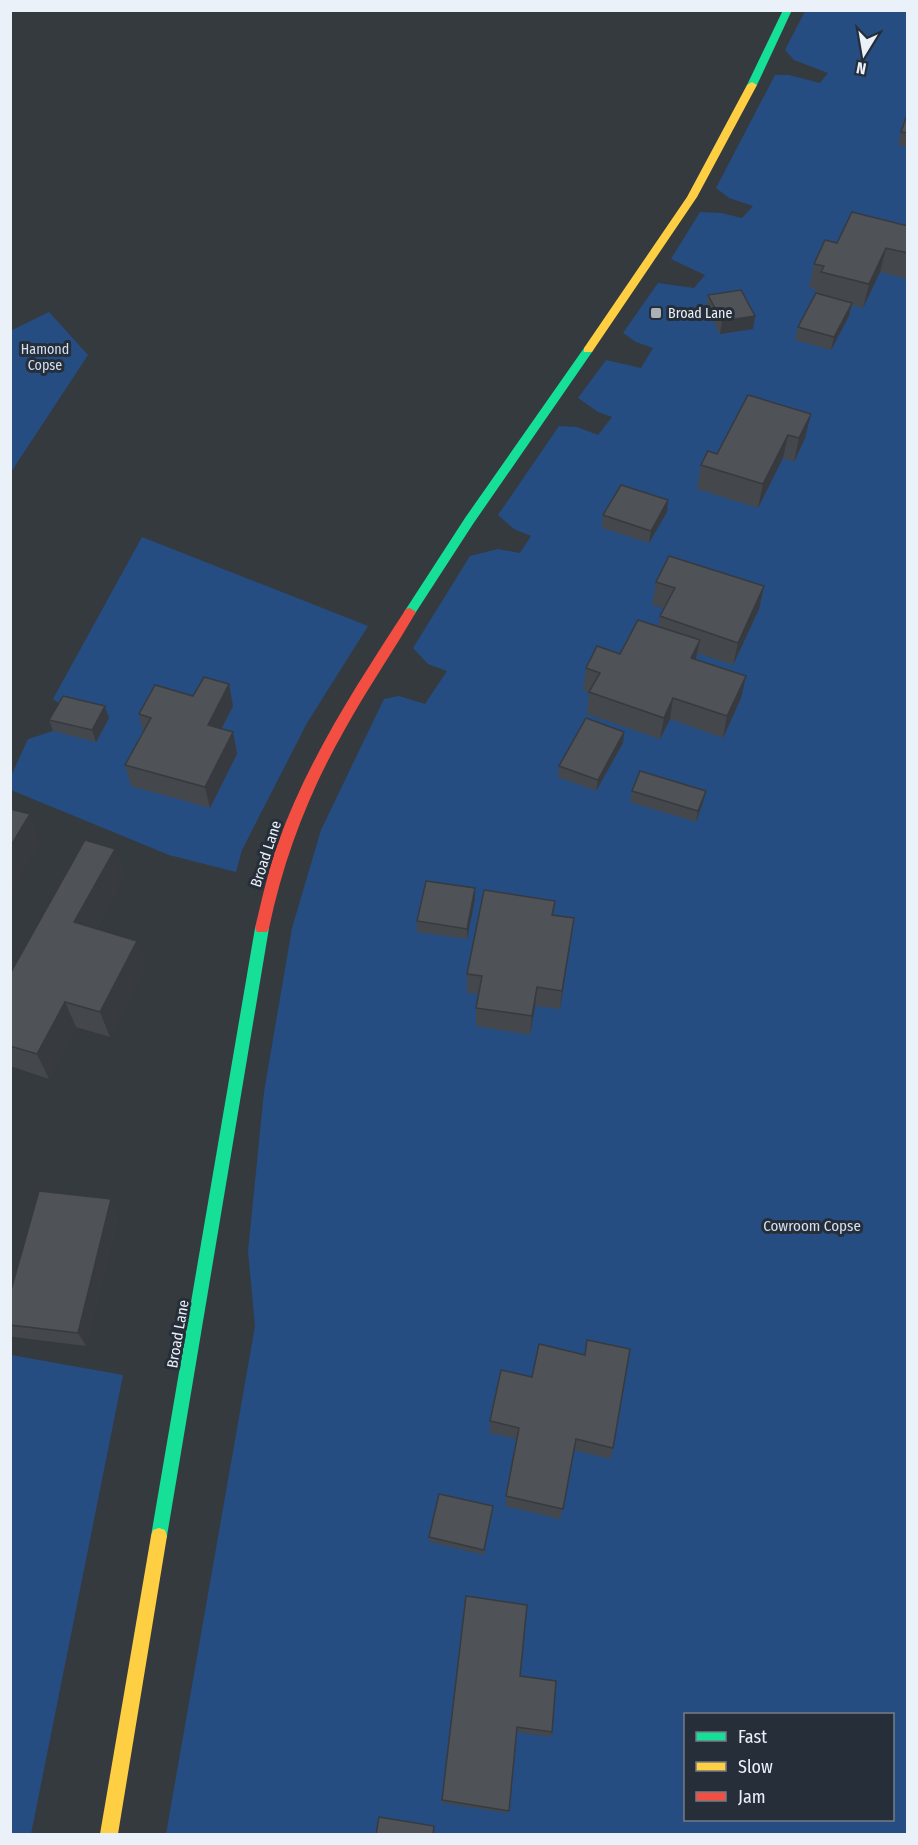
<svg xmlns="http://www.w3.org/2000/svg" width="918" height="1845" font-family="'Fira Sans Condensed',sans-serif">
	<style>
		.green { fill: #254d82; fill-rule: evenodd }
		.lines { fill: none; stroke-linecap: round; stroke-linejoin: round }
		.fast { fill: #16e098; fill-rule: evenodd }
		.slow { fill: #ffcf43; fill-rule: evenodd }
		.jam { fill: #f24e42; fill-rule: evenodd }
		.wall { fill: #44474c }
		.shaded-wall { fill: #373a3e }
		.building { fill: #4f5358; stroke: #373a3e; stroke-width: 1.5 }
		.poi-dot { fill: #abb1b7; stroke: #262e39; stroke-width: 2 }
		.labels { text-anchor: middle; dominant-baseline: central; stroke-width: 6; stroke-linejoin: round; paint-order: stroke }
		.far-poi-label { font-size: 14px; fill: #ebf1f8; stroke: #262e39; text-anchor: start }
		.far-park-label { font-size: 14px; fill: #d2e0f2; stroke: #262e39 }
		.street-label { font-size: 15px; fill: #ebf1f8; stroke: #262e39 }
		.park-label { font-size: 15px; fill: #d2e0f2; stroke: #262e39 }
	</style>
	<rect width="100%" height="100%" fill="#353a3f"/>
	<g class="green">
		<path d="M805,11H907V1834H166L255,1326L248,1251L264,1092L292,928L321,830L384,699L399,696L425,704L447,671L428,664L413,648L470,556L498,549L520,553L531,536L514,529L498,515L559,426L577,427L598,435L612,417L598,412L578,398L606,360L641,368L653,348L636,342L623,333L658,283L694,288L705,275L671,259L700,212L721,213L742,218L753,206L729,198L716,188L775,75H789L820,83L828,73L794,60L785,50ZM686,1714H892V1820H686Z"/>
		<path d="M49,312L88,355L11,472V329L12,330Z"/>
		<path d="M142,537L368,626L307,723L242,850L236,872L169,855L11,790V776L28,739L53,731L66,708L53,699Z"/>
		<path d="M11,1355L123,1375L31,1834H10Z"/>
	</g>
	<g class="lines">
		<g class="fast">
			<path d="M783,10H792L757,85L749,87L747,85Z"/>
			<path d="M588,347L593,350L592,352L473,524L414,615H406L404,612L406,609L465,518L584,348Z"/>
			<path d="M262,922L267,924L269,928L167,1536L165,1542L159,1544L153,1542L151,1536L255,928L257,924Z"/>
		</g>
		<g class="slow">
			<path d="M752,82L757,85L697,197L592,352H584V348L687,197L747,85Z"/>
			<path d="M159,1528L165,1530L167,1536L118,1834H100L151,1536L153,1530Z"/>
		</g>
		<path class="jam" d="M410,608L416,612C393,652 367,689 345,729C309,792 284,857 269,928L267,932H257L255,928C262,899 268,871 278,843C308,759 358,683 406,609Z"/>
	</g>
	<g class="wall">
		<path d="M908,116V147L898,145L901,132Z"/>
		<path d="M908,226V279L880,272L863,308L852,305L849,316L831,350L795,340L798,327L816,294L817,290L809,288L814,264L837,243Z"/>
		<path d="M708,295L753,329L720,334L706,308Z"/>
		<path d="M748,395L805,438L794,462L783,458L758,508L697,489L701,465L717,454Z"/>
		<path d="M667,512L649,543L602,528L603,515Z"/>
		<path d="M656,582L764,586L759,609L733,665L697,653L696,660L741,698L723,738L670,719L660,739L587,714L589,693L583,690L586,668L620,654L658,626L660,616L664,608L652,605Z"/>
		<path d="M229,684L233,706L222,729L233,732L237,754L210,808L131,786L125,765L143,732L139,714Z"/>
		<path d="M109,718L96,742L53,731L49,720Z"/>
		<path d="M624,732L623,743L596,791L558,777L559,766Z"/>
		<path d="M632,791L703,802L696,822L630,802Z"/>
		<path d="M115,849L124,877L96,929L137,941L145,967L110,1037L76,1027L49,1079L10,1066V974Z"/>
		<path d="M475,888V899L467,939L417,932V921Z"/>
		<path d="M555,901L554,915L571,938L560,1009L535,1006L530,1035L476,1026V1008L479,994L467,993V974Z"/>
		<path d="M118,1215L86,1346L13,1337L10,1335V1294Z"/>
		<path d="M501,1370L613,1448L610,1459L573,1450L560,1519L505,1506L517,1439L490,1433V1421Z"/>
		<path d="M492,1511L484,1555L430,1542L429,1537Z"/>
		<path d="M520,1676L552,1732L550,1737L517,1732L509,1811L507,1813L442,1803V1800Z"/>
	</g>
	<g class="shaded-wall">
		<path d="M886,248L880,272L863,308L869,284Z"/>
		<path d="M852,303L849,316L831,350L834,337Z"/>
		<path d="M755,316L753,329L720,334L722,321Z"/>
		<path d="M811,414L805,438L794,462L799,438Z"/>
		<path d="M788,435L783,458L758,508L763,484Z"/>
		<path d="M668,500L667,512L649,543L651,531Z"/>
		<path d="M764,586L759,609L733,665L738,643Z"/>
		<path d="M700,640L695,662L691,658Z"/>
		<path d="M746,676L741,698L723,738L727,716Z"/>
		<path d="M229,684L233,706L212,747L208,725Z"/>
		<path d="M673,698L670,719L660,739L664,718Z"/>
		<path d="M105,706L109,718L96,742L92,730Z"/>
		<path d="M233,732L237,754L210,808L205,787Z"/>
		<path d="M624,732L623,743L596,791L598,780Z"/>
		<path d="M706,791L703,802L696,822L698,811Z"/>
		<path d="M30,814L41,843L10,895V847Z"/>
		<path d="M115,849L124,877L85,949L74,922Z"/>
		<path d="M475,888V899L467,939V929Z"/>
		<path d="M574,918L571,938L560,1009L562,991Z"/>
		<path d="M137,941L145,967L110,1037L100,1012Z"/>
		<path d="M537,987L535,1006L530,1035L532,1016Z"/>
		<path d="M65,1002L76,1027L49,1079L37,1054Z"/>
		<path d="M111,1199L118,1215L86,1346L78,1333Z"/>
	</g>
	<g class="building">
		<path d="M907,115L908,116V133L901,132Z"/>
		<path d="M852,212L908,226V253L886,248L869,284L821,272L824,266L814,264L825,240L837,243Z"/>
		<path d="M741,290L755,316L722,321L708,295Z"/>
		<path d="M816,293L852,303L834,337L798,327Z"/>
		<path d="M748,395L811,414L799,438L788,435L763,484L701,465L708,451L717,454Z"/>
		<path d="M621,485L668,500L651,531L603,515Z"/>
		<path d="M669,556L764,586L738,643L660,616L675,588L656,582Z"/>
		<path d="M638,620L700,640L691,658L746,676L727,716L673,698L664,718L589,692L600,673L586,668L597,646L620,654Z"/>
		<path d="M204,677L229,684L208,725L233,732L205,787L125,765L151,718L139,714L155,685L193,696Z"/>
		<path d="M63,696L105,706L92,730L49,720Z"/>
		<path d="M586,718L624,732L598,780L559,766Z"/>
		<path d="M640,771L706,791L698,811L632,791Z"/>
		<path d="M10,809L30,814L10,847Z"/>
		<path d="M85,840L115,849L74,922L137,941L100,1012L65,1002L37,1054L10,1046V974Z"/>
		<path d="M426,881L475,888L467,929L417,921Z"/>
		<path d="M484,890L555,901L552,915L574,918L562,991L537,987L532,1016L476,1008L482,976L467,974Z"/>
		<path d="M39,1191L111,1199L78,1333L10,1325V1294Z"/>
		<path d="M587,1340L630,1349L613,1448L576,1439L563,1509L506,1496L519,1428L490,1421L501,1370L532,1377L539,1344L585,1355Z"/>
		<path d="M439,1494L493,1506L484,1550L429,1537Z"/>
		<path d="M466,1596L527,1605L520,1676L556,1681L552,1732L517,1727L509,1811L442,1800Z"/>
		<path d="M379,1817L434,1826L433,1834H376Z"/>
	</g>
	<rect class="poi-dot" x="650" y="307" width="12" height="12" rx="3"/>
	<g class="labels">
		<g class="far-poi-label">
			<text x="668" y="313">Broad Lane</text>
		</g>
		<g class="far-park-label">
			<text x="45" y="349">Hamond<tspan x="45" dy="16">Copse</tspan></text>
		</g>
		<g class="street-label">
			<text transform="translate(266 854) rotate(-72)">Broad Lane</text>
			<text transform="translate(178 1334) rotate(-80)">Broad Lane</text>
		</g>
		<g class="park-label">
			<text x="812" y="1226">Cowroom Copse</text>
		</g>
	</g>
	<rect width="918" height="1845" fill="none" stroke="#ebf1f8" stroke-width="24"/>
	<rect x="684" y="1713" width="210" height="108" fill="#262e39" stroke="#757c85" stroke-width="1.5"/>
	<rect x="696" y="1732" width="30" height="9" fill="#16e098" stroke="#757c85" stroke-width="1.5"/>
	<text x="738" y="1743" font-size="18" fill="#ebf1f8">Fast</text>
	<rect x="696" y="1762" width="30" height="9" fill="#ffcf43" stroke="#757c85" stroke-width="1.5"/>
	<text x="738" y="1773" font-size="18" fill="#ebf1f8">Slow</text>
	<rect x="696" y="1792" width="30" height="9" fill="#f24e42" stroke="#757c85" stroke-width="1.5"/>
	<text x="738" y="1803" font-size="18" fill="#ebf1f8">Jam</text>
	<g transform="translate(864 54) rotate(191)" stroke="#262e39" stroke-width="4.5" paint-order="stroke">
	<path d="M0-4.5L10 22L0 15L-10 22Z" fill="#ebf1f8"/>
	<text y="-9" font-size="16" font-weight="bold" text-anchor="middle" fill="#ebf1f8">N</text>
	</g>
</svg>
